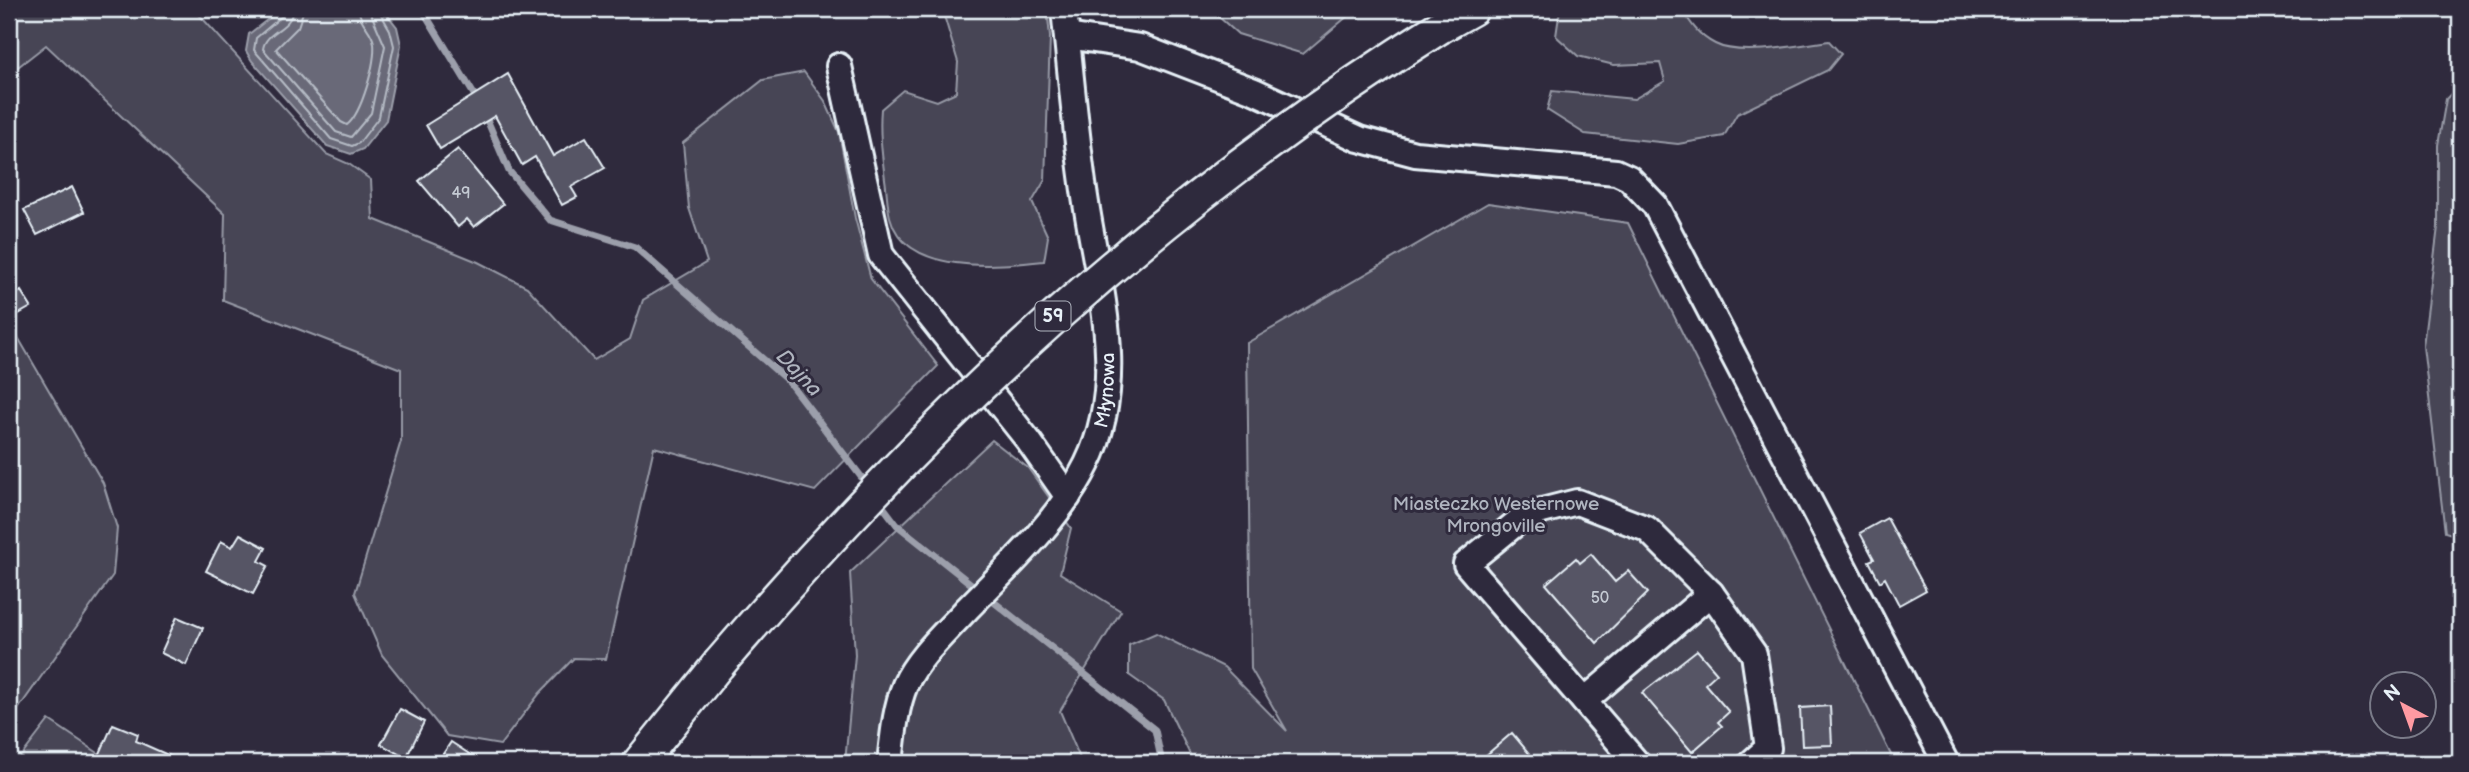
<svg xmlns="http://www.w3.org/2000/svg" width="2469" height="772" font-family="'Balsamiq Sans',sans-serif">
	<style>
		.green { fill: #464455; stroke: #979aa6; stroke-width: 2 }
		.water { fill: #696978; stroke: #9c9fab; stroke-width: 2 }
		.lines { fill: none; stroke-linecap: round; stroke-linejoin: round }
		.shore { stroke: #b5bbc5; stroke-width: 2 }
		.stream { stroke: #9c9fab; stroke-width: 7 }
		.building { fill: #575565; stroke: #e8f1f8; stroke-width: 2 }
		.minor-casing { stroke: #e8f1f8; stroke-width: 30 }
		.major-casing { stroke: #e8f1f8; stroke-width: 37 }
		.minor { stroke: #2f2a3d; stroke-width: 24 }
		.major { stroke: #2f2a3d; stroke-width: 32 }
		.major-bridge-casing { stroke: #e8f1f8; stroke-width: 37; stroke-linecap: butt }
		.major-bridge { stroke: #2f2a3d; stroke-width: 32 }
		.labels { text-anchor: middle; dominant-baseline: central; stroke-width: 6; stroke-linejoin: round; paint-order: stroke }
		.number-label { font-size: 16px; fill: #c4cad3 }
		.shield { fill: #2f2a3d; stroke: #b0b5c0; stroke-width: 2 }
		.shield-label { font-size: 18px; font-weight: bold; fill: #e8f1f8 }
		.street-label { font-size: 19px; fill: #e8f1f8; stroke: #2f2a3d }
		.park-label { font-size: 19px; fill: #afb4bf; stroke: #2f2a3d }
		.water-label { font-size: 21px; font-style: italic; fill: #afb4be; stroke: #2f2a3d }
	</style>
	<rect width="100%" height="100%" fill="#2f2a3d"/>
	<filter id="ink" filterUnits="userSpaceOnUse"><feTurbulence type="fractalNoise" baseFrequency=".0143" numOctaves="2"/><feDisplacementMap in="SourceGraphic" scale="14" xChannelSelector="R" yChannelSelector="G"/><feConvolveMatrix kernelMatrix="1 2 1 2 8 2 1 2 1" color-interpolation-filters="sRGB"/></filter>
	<g filter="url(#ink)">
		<g class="green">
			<path d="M9,9H194L326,154L349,164L371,180L373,219L478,262L527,287L594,360L630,339L643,300L707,262L689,208L683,143L763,80L804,72L825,101L839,132L855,218L871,279L938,366L815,491L654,447L606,659L574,658L540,693L500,745L447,736L382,655L355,593L401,441V369L223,300L225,214L46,45L9,74Z"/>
			<path d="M942,9H1047L1050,37L1045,180L1032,202L1048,237L1044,261C999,266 905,276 890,217C887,205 887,191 885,179C882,155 879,133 881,109L903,90L937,101L956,92L958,62Z"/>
			<path d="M1210,9H1356L1303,54L1238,34Z"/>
			<path d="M1560,9H1682C1690,23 1699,36 1715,44C1739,57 1802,45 1829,41L1841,54L1828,70L1737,114L1724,136L1678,144L1585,134L1547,110L1552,91L1634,99L1665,81L1660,63L1614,65L1578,56L1556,36Z"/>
			<path d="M2460,84V536H2458L2445,532L2423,346L2438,227V145L2446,99Z"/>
			<path d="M1488,203L1628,223L1895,763H1194L1164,700L1129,675V645L1156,633L1224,667L1287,731L1251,669L1247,343Z"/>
			<path d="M9,322L103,483L117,528L113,575L9,722Z"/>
			<path d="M992,440L1028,468L1071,528L1060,573L1121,611L1060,711L1082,763H845L855,655L850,573Z"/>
			<path d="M49,720L113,763H16Z"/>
		</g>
		<path class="water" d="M281,9H383L397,27L401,45L386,120L363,149L351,154L327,146L252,61L246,51L249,34Z"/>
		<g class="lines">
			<g class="shore">
				<path d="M285,9L282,16L256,38L254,50L331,139L352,146L359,143L379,117L394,46L390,30L378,9"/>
				<path d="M293,9C292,29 265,31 263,49L336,132L351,137L371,113L385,46L369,9"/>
				<path d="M304,9L298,27L276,49L341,122L347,125C362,113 376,62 374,43C372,30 359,23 359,9"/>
			</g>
			<g class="stream">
				<path d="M422,9L478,101"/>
				<path d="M485,115L509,171L550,220L635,247L788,381L869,487"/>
				<path d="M878,500L897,525L1155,730L1162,763"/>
			</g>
		</g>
		<g class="building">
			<path d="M508,74L553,156L586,137L605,168L571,187L577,197L562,205L535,157L522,165L495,116L440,149L426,125Z"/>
			<path d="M458,149L503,204L474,227L467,219L458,227L419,181Z"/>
			<path d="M72,187L84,212L37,235L24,210Z"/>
			<path d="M21,291L31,307L15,316L9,300Z"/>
			<path d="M1887,518L1926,590L1899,605L1885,578L1880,582L1869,561L1874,559L1860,533Z"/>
			<path d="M240,534L266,548L259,561L268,566L253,594L206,571L221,541L232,547Z"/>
			<path d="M1591,554L1615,582L1628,571L1648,593L1597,643L1546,584L1576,558L1580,563Z"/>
			<path d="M177,617L203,628L186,665L161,653Z"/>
			<path d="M1697,650L1717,673L1705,684L1729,712L1718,722L1722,726L1692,752L1642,693Z"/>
			<path d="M1830,706L1832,745L1802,746L1800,708Z"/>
			<path d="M400,709L424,722L406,758L381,744Z"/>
			<path d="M113,724L138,734L136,741L186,763H110L98,758Z"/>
			<path d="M1512,733L1537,763H1477Z"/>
			<path d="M451,742L483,763H437Z"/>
		</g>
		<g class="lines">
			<defs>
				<g id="minor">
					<path d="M1067,36L1140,47L1254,91L1359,139L1415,154L1616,172L1629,178L1655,205L1946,763"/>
					<path d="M839,66L881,255L1028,440L1068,497"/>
					<path d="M1584,701L1711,593"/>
					<path id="s1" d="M890,763C893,738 895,709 905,685C918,657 944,634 965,611C1008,567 1059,521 1087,464C1131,375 1095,276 1083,183C1075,125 1070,67 1064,9"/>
					<path d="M1637,763L1466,564L1526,515L1577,502L1647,529L1711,593L1754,654L1768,748L1751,763"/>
				</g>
				<g id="major">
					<path d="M1440,27L1472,9"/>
					<path d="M639,763L718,665"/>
				</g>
			</defs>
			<use href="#minor" class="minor-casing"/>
			<use href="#major" class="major-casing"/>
			<use href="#minor" class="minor"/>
			<use href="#major" class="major"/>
			<defs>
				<path id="major-bridge" d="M718,665C934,412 1158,204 1440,27"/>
			</defs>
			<use href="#major-bridge" class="major-bridge-casing"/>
			<use href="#major-bridge" class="major-bridge"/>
		</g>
	</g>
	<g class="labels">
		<g class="number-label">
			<text x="461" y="193">49</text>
			<text x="1600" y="598">50</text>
		</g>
		<rect class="shield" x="1035.5" y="301.5" width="35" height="29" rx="5"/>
		<g class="shield-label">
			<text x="1053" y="316">59</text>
		</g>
		<g class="street-label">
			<text stroke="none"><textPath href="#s1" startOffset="444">Młynowa</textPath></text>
		</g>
		<g class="park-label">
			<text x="1496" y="504">Miasteczko Westernowe<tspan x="1496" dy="22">Mrongoville</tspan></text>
		</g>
		<g class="water-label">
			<text transform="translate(799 373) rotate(47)">Dajna</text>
		</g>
	</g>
	<rect width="2469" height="772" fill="none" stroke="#2f2a3d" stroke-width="35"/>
	<rect x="18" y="18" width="2434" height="737" fill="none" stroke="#e8f1f8" stroke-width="2.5" filter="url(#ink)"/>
	<g transform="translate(2403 705) rotate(319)"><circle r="33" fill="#2f2a3d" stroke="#797a88" stroke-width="2"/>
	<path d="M0-5L12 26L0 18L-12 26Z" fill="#ff9aa2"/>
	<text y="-10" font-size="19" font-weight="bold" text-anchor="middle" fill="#e8f1f8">N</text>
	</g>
</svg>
